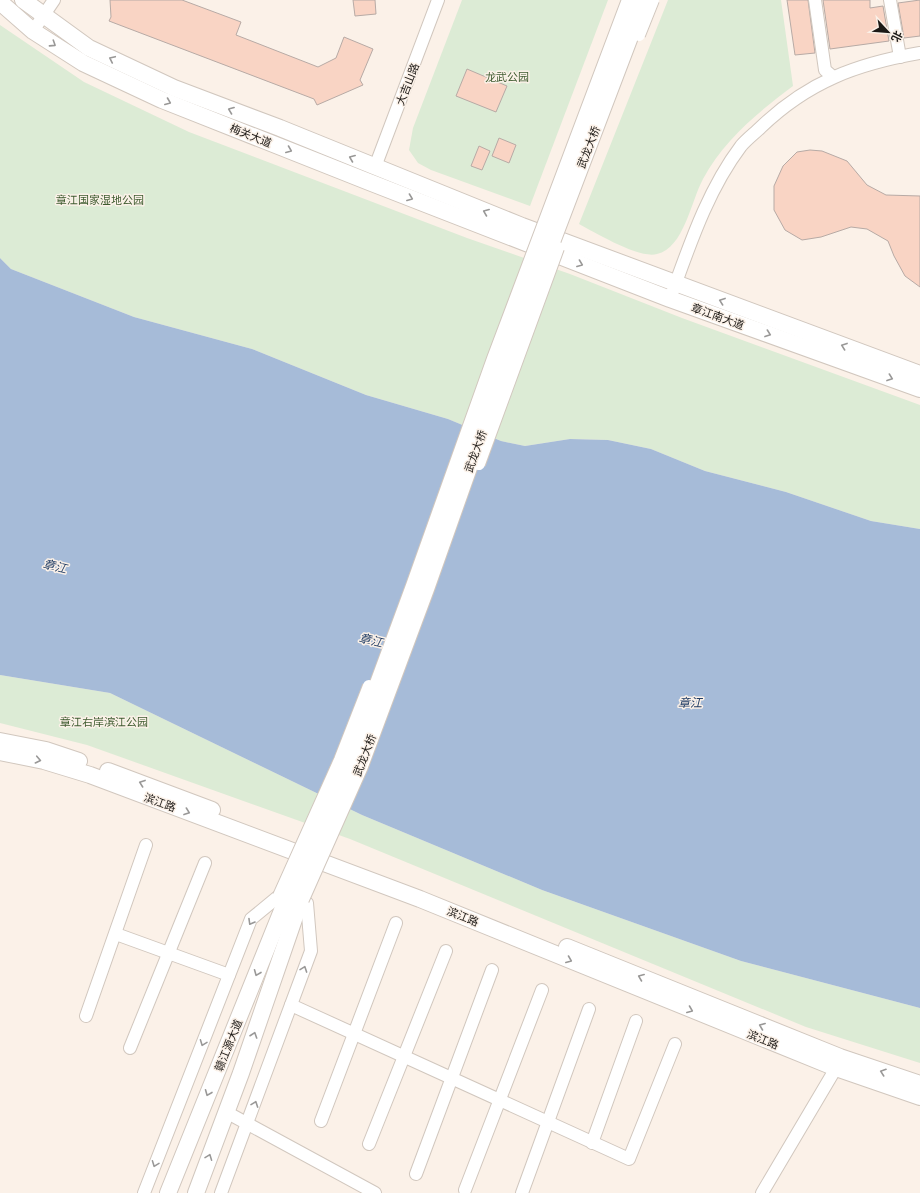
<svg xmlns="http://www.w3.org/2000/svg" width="920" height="1193" font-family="Manrope,'Noto Sans SC',sans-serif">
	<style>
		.green { fill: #dcebd5 }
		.water { fill: #a6bbd8 }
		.building { fill: #f9d4c4; stroke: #b7aaa5 }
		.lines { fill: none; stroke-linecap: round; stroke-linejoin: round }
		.minor-casing { stroke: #d1c7be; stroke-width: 14 }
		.major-casing { stroke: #d1c7be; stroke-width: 18 }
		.minor { stroke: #fff; stroke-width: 12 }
		.major { stroke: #fff; stroke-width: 16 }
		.minor-bridge-casing { stroke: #d1c7be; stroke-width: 14; stroke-linecap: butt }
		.major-bridge-casing { stroke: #d1c7be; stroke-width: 18; stroke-linecap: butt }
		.minor-bridge { stroke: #fff; stroke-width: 12 }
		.major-bridge { stroke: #fff; stroke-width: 16 }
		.oneway { stroke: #999897 }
		.labels { text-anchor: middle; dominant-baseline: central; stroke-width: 3; stroke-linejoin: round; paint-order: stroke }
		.park-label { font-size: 11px; fill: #3e5b2f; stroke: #fbf1e8 }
		.street-label { font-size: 11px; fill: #1d1a17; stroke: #fbf1e8 }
		.water-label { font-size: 12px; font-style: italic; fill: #213d65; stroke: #fbf1e8 }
	</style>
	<rect width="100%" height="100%" fill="#fbf1e8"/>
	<g class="green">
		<path d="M462,0H608L530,206L431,170L418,163L409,150L413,128Z"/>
		<path d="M668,0H781L793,86C757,113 724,140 703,179C691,201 684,248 657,254C639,259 596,233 579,224Z"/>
		<path d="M0,25L84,82L189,132L467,238L570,274L682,318L920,405V529L871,521L786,492L705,471L651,449L608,440L570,439L525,446L501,441L448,419L366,395L252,349L134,317L11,269L0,258Z"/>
		<path d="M0,675L110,693L362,815L542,890L741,961L920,1008V1063L806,1027L350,839L87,745L0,723Z"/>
	</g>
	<path class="water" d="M0,258L11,269L134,317L252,349L366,395L448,419L501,441L525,446L570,439L608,440L651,449L705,471L786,492L871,521L920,529V1008L741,961L542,890L362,815L110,693L0,675Z"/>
	<g class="building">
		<path d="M110,0H182L241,22L236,35L318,67L336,58L344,37L373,49L360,80L363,85L317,105L314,99L109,21L111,17Z"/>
		<path d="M353,0H375L376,14L355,16Z"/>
		<path d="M787,0H808L815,53L795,55Z"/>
		<path d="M823,0H870V8L883,6L889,41L830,49Z"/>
		<path d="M920,0V36L904,38L898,3Z"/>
		<path d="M467,69L507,86L496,112L456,96Z"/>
		<path d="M499,138L516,145L509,163L492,156Z"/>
		<path d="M479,146L490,151L482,170L471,166Z"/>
		<path d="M810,150L822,151L847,161L867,185L886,195L920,196V287L905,276L894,256L888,241L867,229L851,227L821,237L802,240L785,230L774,210V186L783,166L797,152Z"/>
	</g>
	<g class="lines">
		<defs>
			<g id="minor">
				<path d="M815,0L825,70L833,77"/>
				<path d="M890,0L900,57"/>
				<path d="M33,31L54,0"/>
				<path d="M375,167L438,0"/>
				<path d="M670,299C689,247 707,191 741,146C747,139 755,133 761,127C808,82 856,64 920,53"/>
				<path d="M116,934L229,975"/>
				<path d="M291,1005L629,1159L675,1044"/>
				<path d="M86,1016L146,845"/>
				<path d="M130,1048L205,863"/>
				<path d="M226,1112L375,1193"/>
				<path d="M321,1121L396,923"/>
				<path d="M592,1143L636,1021"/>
				<path d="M369,1144L446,951"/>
				<path d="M416,1174L492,970"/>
				<path d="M465,1190L542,990"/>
				<path d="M144,1193L251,919L279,896"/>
				<path d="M221,1193L311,951L307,903"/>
				<path d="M522,1193L589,1009"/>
				<path d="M762,1193L836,1068"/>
			</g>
			<g id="major">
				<path d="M23,0L89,48L174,88L280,128L522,226L920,374"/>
				<path d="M0,2L33,31L83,63L162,100L369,182L670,299L920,389"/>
				<path d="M0,741L46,750L79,761"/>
				<path d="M0,752L44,761L90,775L420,899L836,1068L920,1097"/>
				<path d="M108,771L212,810"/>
				<path d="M567,947L840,1057L920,1084"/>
				<path d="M168,1193L287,898"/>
				<path d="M196,1193L241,1073L301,899"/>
			</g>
		</defs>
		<use href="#minor" class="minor-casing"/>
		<use href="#major" class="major-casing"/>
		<use href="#minor" class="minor"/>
		<use href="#major" class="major"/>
		<defs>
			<g id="minor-bridge">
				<path d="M639,35L653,0"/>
				<path d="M479,464L558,248"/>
				<path d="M279,896L340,760L369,686"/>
			</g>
			<g id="major-bridge">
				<path d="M287,898L349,762L414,586L495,359L630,0"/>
				<path d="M301,899L360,766L426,589L506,363L644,0"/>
			</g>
		</defs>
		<use href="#minor-bridge" class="minor-bridge-casing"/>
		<use href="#major-bridge" class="major-bridge-casing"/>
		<use href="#minor-bridge" class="minor-bridge"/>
		<use href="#major-bridge" class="major-bridge"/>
	</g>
	<defs><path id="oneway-chevron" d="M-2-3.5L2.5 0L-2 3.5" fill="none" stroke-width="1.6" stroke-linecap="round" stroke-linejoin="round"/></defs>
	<g class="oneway">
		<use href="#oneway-chevron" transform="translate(53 44) rotate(33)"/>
		<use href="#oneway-chevron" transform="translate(112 59) rotate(-155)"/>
		<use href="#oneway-chevron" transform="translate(168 102) rotate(22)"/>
		<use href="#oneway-chevron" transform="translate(231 110) rotate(-159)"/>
		<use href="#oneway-chevron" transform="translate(289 150) rotate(22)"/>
		<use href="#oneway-chevron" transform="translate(352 158) rotate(-158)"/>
		<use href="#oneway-chevron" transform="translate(410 198) rotate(21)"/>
		<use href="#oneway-chevron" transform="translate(486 212) rotate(-158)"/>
		<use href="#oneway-chevron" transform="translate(580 264) rotate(21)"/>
		<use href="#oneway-chevron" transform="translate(722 301) rotate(-160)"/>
		<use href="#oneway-chevron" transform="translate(768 334) rotate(20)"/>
		<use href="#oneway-chevron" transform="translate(844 346) rotate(-160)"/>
		<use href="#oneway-chevron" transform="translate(890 378) rotate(20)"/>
		<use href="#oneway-chevron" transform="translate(38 760) rotate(12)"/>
		<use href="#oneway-chevron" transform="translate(142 783) rotate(-160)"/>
		<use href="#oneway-chevron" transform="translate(187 812) rotate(20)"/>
		<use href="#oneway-chevron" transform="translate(251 922) rotate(120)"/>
		<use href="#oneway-chevron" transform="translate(569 960) rotate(22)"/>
		<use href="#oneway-chevron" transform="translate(304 969) rotate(-70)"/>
		<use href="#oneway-chevron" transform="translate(257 973) rotate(112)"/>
		<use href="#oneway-chevron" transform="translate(641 977) rotate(-158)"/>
		<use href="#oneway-chevron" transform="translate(690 1010) rotate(22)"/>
		<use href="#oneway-chevron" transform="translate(762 1026) rotate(-158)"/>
		<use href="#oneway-chevron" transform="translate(254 1035) rotate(-71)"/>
		<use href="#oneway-chevron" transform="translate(203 1043) rotate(111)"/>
		<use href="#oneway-chevron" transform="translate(883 1072) rotate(-161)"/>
		<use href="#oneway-chevron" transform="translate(208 1093) rotate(112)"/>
		<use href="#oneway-chevron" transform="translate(255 1104) rotate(-70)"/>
		<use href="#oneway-chevron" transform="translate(209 1157) rotate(-69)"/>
		<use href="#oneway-chevron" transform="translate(155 1164) rotate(111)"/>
	</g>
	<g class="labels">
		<g class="park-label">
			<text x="507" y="76">龙武公园</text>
			<text x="100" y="199">章江国家湿地公园</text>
			<text x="104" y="721">章江右岸滨江公园</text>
		</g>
		<g class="street-label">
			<text transform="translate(407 84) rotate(-69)">大吉山路</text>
			<text transform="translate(251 135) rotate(22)">梅关大道</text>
			<text transform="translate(588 147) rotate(-69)">武龙大桥</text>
			<text transform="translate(718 316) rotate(20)">章江南大道</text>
			<text transform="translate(475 451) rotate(-70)">武龙大桥</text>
			<text transform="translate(364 755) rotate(-69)">武龙大桥</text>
			<text transform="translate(160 802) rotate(20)">滨江路</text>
			<text transform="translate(463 916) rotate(22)">滨江路</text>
			<text transform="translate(763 1039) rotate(22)">滨江路</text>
			<text transform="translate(228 1045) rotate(-68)">赣江源大道</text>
		</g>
		<g class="water-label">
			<text transform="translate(55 566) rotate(13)">章江</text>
			<text transform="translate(371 640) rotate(13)">章江</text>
			<text x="690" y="702">章江</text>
		</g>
	</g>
	<g transform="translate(888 32) rotate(116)" stroke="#fbf1e8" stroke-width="3" paint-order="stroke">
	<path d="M0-3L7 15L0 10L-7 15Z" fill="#1d1a17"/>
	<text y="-6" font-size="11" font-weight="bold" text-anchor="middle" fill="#1d1a17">北</text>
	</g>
</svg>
